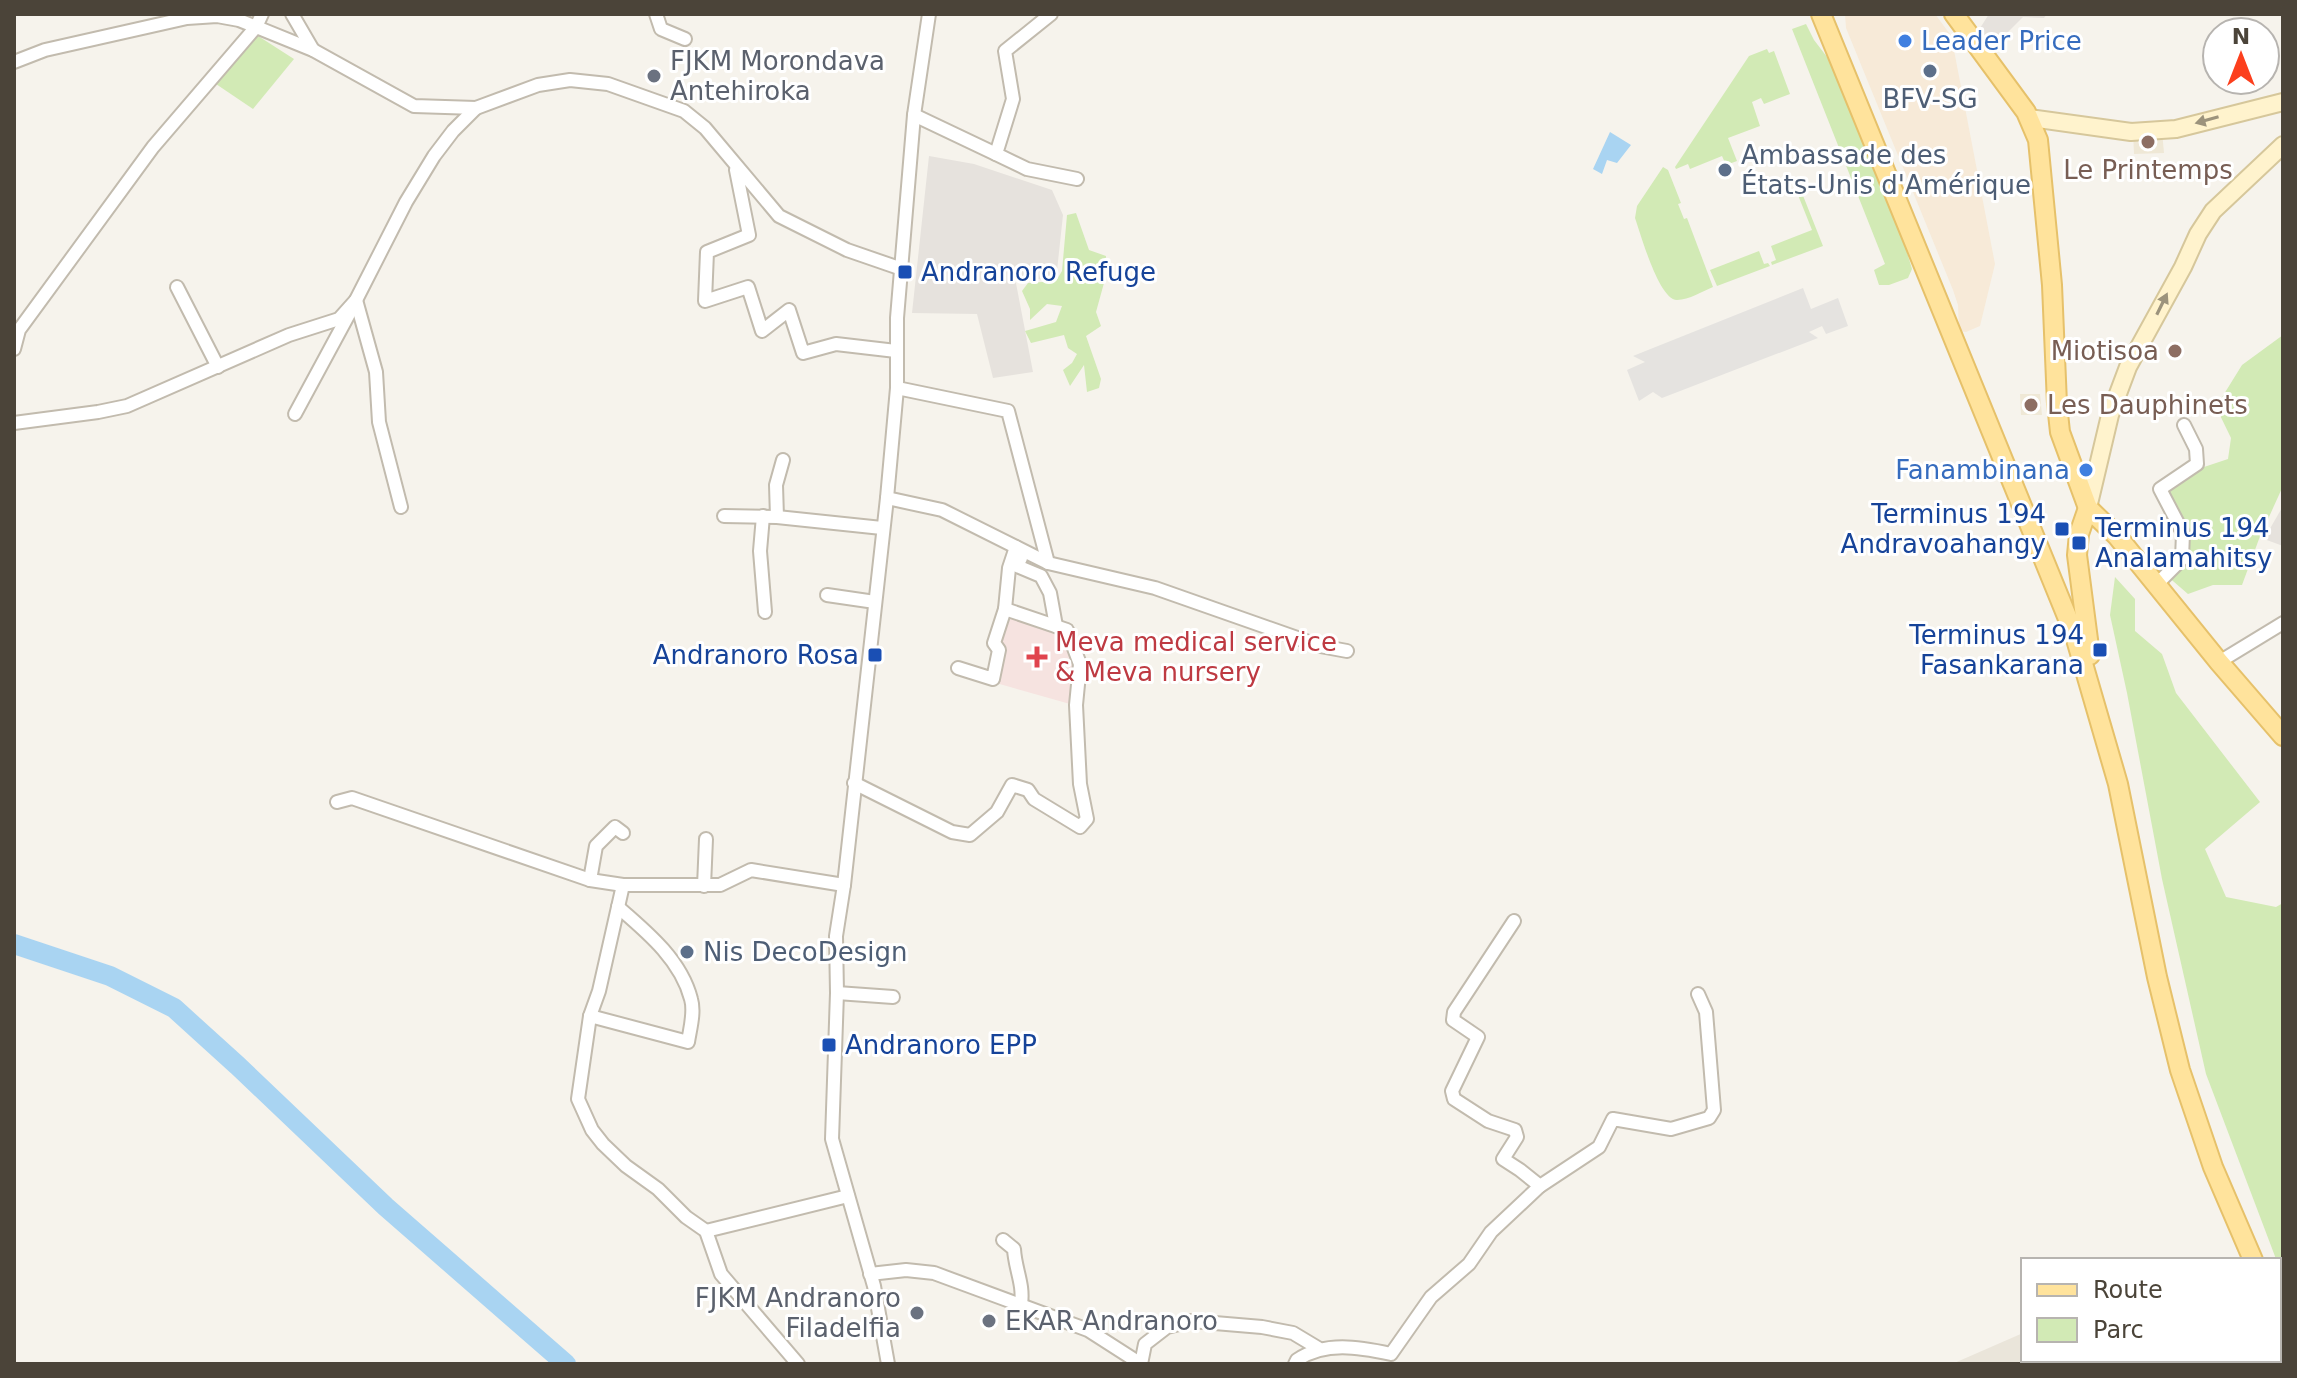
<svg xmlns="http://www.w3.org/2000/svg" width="2297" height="1378" font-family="'DejaVu Sans',sans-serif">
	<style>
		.residential { fill: #eae5da }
		.commercial { fill: #f7ead8 }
		.industrial { fill: #e6e2dd }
		.education { fill: #efe8d6 }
		.medical { fill: #f6e3e0 }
		.green { fill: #d2eab5 }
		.parking { fill: #e5e3e0 }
		.water { fill: #a9d4f2 }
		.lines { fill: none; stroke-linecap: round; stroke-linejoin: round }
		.canal { stroke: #a9d4f2; stroke-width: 11 }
		.river { stroke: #a9d4f2; stroke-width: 20 }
		.street-casing { stroke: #c2bbae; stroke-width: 16 }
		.secondary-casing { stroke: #d6c79b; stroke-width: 20 }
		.primary-casing { stroke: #e6c16a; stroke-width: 22 }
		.street { stroke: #fff; stroke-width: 12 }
		.secondary { stroke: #fff3cd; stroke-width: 16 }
		.primary { stroke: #ffe39c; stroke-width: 18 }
		.oneway { fill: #9c937c }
		.shop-dot { fill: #3f7fe0; stroke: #fff; stroke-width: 3 }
		.service-dot { fill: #5c6f8a; stroke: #fff; stroke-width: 3 }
		.worship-dot { fill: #6b7280; stroke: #fff; stroke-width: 3 }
		.education-dot { fill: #8d6e63; stroke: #fff; stroke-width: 3 }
		.transit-dot { fill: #1a4fb4; stroke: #fff; stroke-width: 3 }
		.health-dot { fill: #e0444e; stroke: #fff; stroke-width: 3 }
		.labels { text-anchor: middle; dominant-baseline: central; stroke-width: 6; stroke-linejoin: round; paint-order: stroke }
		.shop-label { font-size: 26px; fill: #366cbe; stroke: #fff; text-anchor: start }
		.worship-label { font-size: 26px; fill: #5b616d; stroke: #fff; text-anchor: start }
		.service-label { font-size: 26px; fill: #4e5e75; stroke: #fff; text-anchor: start }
		.education-label { font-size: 26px; fill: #785e54; stroke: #fff }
		.transit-label { font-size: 26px; fill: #164399; stroke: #fff; text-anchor: start }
		.health-label { font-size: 26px; fill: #be3a42; stroke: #fff; text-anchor: start }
	</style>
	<rect width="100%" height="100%" fill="#f6f3ec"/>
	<g class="residential">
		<path d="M2283,1257V1313L2279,1315V1260H2221Z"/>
		<path d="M2023,1333V1360H2170L2159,1364H1952Z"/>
	</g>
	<path class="commercial" d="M1845,14H1935L1955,41L1953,45L1995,264L1980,326L1966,332L1959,331L1958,305L1953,290L1846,28Z"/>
	<g class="industrial">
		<path d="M1989,14H2047L2044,18L2023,17L1991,49L1975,36Z"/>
		<path d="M929,156L974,164L1052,190L1063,215L1056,280L1015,278L1033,372L993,378L977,314L912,313Z"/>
		<path d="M2283,506V546L2264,539Z"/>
	</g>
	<g class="education">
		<path d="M2133,131H2162L2164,153L2134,154Z"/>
		<path d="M2020,394H2040L2042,415H2021Z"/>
	</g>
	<path class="medical" d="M1008,614L1043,627L1051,633L1061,632L1075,666L1070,704L996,683L999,643Z"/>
	<g class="green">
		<path d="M1806,24L1814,40L1837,70L1903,239L1912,269L1908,278L1889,285H1879L1874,270L1885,264L1792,29Z"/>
		<path d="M255,34L294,59L253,109L213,82Z"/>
		<path d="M1767,49L1769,53L1774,51L1790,94L1764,104L1761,98L1752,102L1760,126L1728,138L1737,161L1726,165L1722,156L1690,169L1688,164L1676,169L1675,167L1749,56Z"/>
		<path d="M1663,167L1668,170L1681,203L1678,204L1684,219L1687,218L1713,287C1703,291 1689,300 1677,300C1659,300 1641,235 1635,218L1637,206Z"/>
		<path d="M1800,188L1823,246L1772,265L1771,262L1776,260L1771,246L1812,230L1796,190Z"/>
		<path d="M1076,213L1089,250L1106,256L1104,283L1096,312L1101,326L1086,336L1101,379L1099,388L1087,392L1084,365L1070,386L1063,370L1072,363L1077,354L1068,348L1064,335L1031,343L1025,331L1056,322L1062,306L1047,304L1030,320V309L1022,291L1028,283L1056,281L1062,271L1067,215Z"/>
		<path d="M1759,251L1764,264L1768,263L1770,266L1717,286L1710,270Z"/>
		<path d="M2283,335V486L2259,539L2242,585H2213L2188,594L2166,575L2185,557L2162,491L2192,471L2228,459L2231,438L2216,407L2242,365Z"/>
		<path d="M2115,577L2135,599V631L2162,654L2176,693L2260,802L2205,849L2226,897L2276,907L2283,903V1257L2276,1259L2206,1074L2162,879L2127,693L2110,615Z"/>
		<path d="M2170,1360H2273L2271,1364H2159Z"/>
	</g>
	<path class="parking" d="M1803,288L1811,309L1838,298L1848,326L1826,334L1822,326L1809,332L1818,338L1662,398L1653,392L1639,401L1627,370L1645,362L1633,356Z"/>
	<path class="water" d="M1610,132L1631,145L1617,163L1607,160L1602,174L1593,169Z"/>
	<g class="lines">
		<path class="canal" d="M2255,1360L2257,1364"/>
		<g class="river">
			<path d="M14,944L110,976L174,1008L238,1066L386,1207L566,1364"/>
			<path d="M2173,1364L2186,1360"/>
		</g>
		<defs>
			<g id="street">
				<path d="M292,14L313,50"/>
				<path d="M656,14L661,29L685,39"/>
				<path d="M1051,14L1005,51L1013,99L996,154L1027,169L1077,179"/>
				<path d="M14,62L45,50L187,18L217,16L239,20L313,50L414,106L476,108L538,85L570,80L608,84L684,111L705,128L779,216L847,250L902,269"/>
				<path d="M914,115L996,154"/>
				<path d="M736,170L749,235L707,252L705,301L748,287L762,331L789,310L803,353L836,344L896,351"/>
				<path d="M177,287L218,367"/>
				<path d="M356,300L376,372L379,422L401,507"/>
				<path d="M14,349L19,330L153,147L256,27L262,14"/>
				<path d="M897,388L1008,411L1048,563"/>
				<path d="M295,414L349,314"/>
				<path d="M14,423L98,412L127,406L289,335L339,319L356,300L406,202L434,156L453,131L476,108"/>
				<path d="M887,498L942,510L1048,563L1155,588L1320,646L1347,651"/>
				<path d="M724,516L777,517L882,528"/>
				<path d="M763,516L760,551L765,612"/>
				<path d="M777,517L776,485L783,460"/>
				<path d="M1019,554L1021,558L1017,566L1041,576L1050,593L1056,626"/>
				<path d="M2157,584L2182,559L2183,533L2160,489L2197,464L2196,449L2184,425"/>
				<path d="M827,595L875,602"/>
				<path d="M2219,662L2283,623"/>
				<path d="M958,668L993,679L999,650L994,643L1005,609L1009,568L1016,547"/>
				<path d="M854,783L952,832L970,835L997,812L1012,785L1028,790L1034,799L1080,827L1087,819L1080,784L1076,705L1080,664L1067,630L1005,609"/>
				<path d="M337,802L352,798L590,880L623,885H720L751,870L844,885"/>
				<path d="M590,880L596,846L615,827L623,833"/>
				<path d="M623,885L599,991L590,1016L578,1099L592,1130L603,1144L626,1166L658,1189L686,1217L706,1231L721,1274L798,1364"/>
				<path d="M704,886L706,839"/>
				<path d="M1514,921L1454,1012L1453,1020L1478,1037L1452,1091L1454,1099L1488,1121L1515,1130L1517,1137L1503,1159L1520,1170L1540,1186"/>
				<path d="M837,993L893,997"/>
				<path d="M590,1016L688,1042C690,1029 695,1012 691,999C681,960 647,932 618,907"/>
				<path d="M706,1231L848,1196"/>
				<path d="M1003,1240L1014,1249C1015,1269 1024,1284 1021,1304"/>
				<path d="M870,1274L906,1270L934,1273L1088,1330L1141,1364"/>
				<path d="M888,1364L874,1286L832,1139L837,993L836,936L844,885L887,498L897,388V318L914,115L929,14"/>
				<path d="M1141,1364L1145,1344L1167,1327L1191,1321L1262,1327L1293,1333L1318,1348"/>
				<path d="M1295,1364L1297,1360C1325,1341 1359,1347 1391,1354L1431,1297L1469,1264L1491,1232L1540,1186L1599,1147L1613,1119L1671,1129L1709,1118L1714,1110L1706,1012L1698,994"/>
			</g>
			<g id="secondary">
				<path d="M2030,118L2131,132L2176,129L2283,102"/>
				<path d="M2088,508L2110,415L2128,367L2183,267L2198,234L2213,211L2283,145"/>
			</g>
			<g id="primary">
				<path d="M1821,14L2075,636L2118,784L2157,977L2180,1070L2213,1167L2253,1260"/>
				<path d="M1954,14L2026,112L2038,140L2052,285L2057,404L2060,432L2088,508L2117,536L2219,662L2283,736"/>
				<path d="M2088,508L2079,534L2077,555L2090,655"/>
				<path d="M2279,1325L2283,1335"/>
			</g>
		</defs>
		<use href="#street" class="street-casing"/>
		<use href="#secondary" class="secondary-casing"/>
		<use href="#primary" class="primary-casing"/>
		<use href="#street" class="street"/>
		<use href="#secondary" class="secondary"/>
		<use href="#primary" class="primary"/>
	</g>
	<defs><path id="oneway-solid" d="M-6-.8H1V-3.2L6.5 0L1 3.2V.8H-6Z" transform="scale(2)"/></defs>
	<g class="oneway">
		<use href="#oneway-solid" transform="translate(2207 120) rotate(164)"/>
		<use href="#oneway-solid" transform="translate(2162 304) rotate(-64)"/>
	</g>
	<g class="shop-dot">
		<circle cx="1905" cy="41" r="8"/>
		<circle cx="2086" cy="470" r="8"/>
	</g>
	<g class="service-dot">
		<circle cx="1930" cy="71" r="8"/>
		<circle cx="1725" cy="170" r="8"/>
		<circle cx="687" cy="952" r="8"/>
	</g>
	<g class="worship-dot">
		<circle cx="654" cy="76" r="8"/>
		<circle cx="917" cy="1313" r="8"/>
		<circle cx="989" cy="1321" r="8"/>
	</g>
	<g class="education-dot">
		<circle cx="2148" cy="142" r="8"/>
		<circle cx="2175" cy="351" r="8"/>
		<circle cx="2031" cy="405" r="8"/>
	</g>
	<g class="transit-dot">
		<rect x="897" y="264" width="16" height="16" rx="4"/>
		<rect x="2054" y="521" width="16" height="16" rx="4"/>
		<rect x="2071" y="535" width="16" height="16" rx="4"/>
		<rect x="2092" y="642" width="16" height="16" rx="4"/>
		<rect x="867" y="647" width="16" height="16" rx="4"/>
		<rect x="821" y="1037" width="16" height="16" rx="4"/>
	</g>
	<path class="health-dot" d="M1033 645h8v8h8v8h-8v8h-8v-8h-8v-8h8z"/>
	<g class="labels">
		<g class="shop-label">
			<text x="1921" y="41">Leader Price</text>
			<text x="2070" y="470" text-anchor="end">Fanambinana</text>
		</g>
		<g class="worship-label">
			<text x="670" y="61">FJKM Morondava<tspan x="670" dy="30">Antehiroka</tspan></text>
			<text x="901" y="1298" text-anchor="end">FJKM Andranoro<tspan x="901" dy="30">Filadelfia</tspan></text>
			<text x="1005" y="1321">EKAR Andranoro</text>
		</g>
		<g class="service-label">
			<text x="1930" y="99" text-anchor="middle">BFV-SG</text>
			<text x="1741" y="155">Ambassade des<tspan x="1741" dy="30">États-Unis d'Amérique</tspan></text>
			<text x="703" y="952">Nis DecoDesign</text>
		</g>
		<g class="education-label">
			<text x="2148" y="170">Le Printemps</text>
			<text x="2159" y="351" text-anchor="end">Miotisoa</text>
			<text x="2047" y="405" text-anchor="start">Les Dauphinets</text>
		</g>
		<g class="transit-label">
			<text x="921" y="272">Andranoro Refuge</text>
			<text x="2046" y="514" text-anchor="end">Terminus 194<tspan x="2046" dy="30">Andravoahangy</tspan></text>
			<text x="2095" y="528">Terminus 194<tspan x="2095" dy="30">Analamahitsy</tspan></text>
			<text x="2084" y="635" text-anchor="end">Terminus 194<tspan x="2084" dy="30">Fasankarana</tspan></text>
			<text x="859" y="655" text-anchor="end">Andranoro Rosa</text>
			<text x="845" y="1045">Andranoro EPP</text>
		</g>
		<g class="health-label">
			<text x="1055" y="642">Meva medical service<tspan x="1055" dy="30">&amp; Meva nursery</tspan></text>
		</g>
	</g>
	<rect width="2297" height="1378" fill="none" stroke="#4b4439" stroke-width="32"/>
	<rect x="2021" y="1258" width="260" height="104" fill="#ffffff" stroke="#b7b4b0" stroke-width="2"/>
	<rect x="2037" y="1284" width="40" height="12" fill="#ffe39c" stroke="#b7b4b0" stroke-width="2"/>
	<text x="2093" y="1298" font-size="24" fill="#4b4439">Route</text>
	<rect x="2037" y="1318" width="40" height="24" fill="#d2eab5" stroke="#b7b4b0" stroke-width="2"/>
	<text x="2093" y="1338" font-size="24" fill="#4b4439">Parc</text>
	<g transform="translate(2241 56)"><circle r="38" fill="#ffffff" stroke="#b7b4b0" stroke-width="2"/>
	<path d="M0-6L14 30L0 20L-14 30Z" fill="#fc3f1d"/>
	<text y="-12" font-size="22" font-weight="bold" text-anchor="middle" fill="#4b4439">N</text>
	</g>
</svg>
